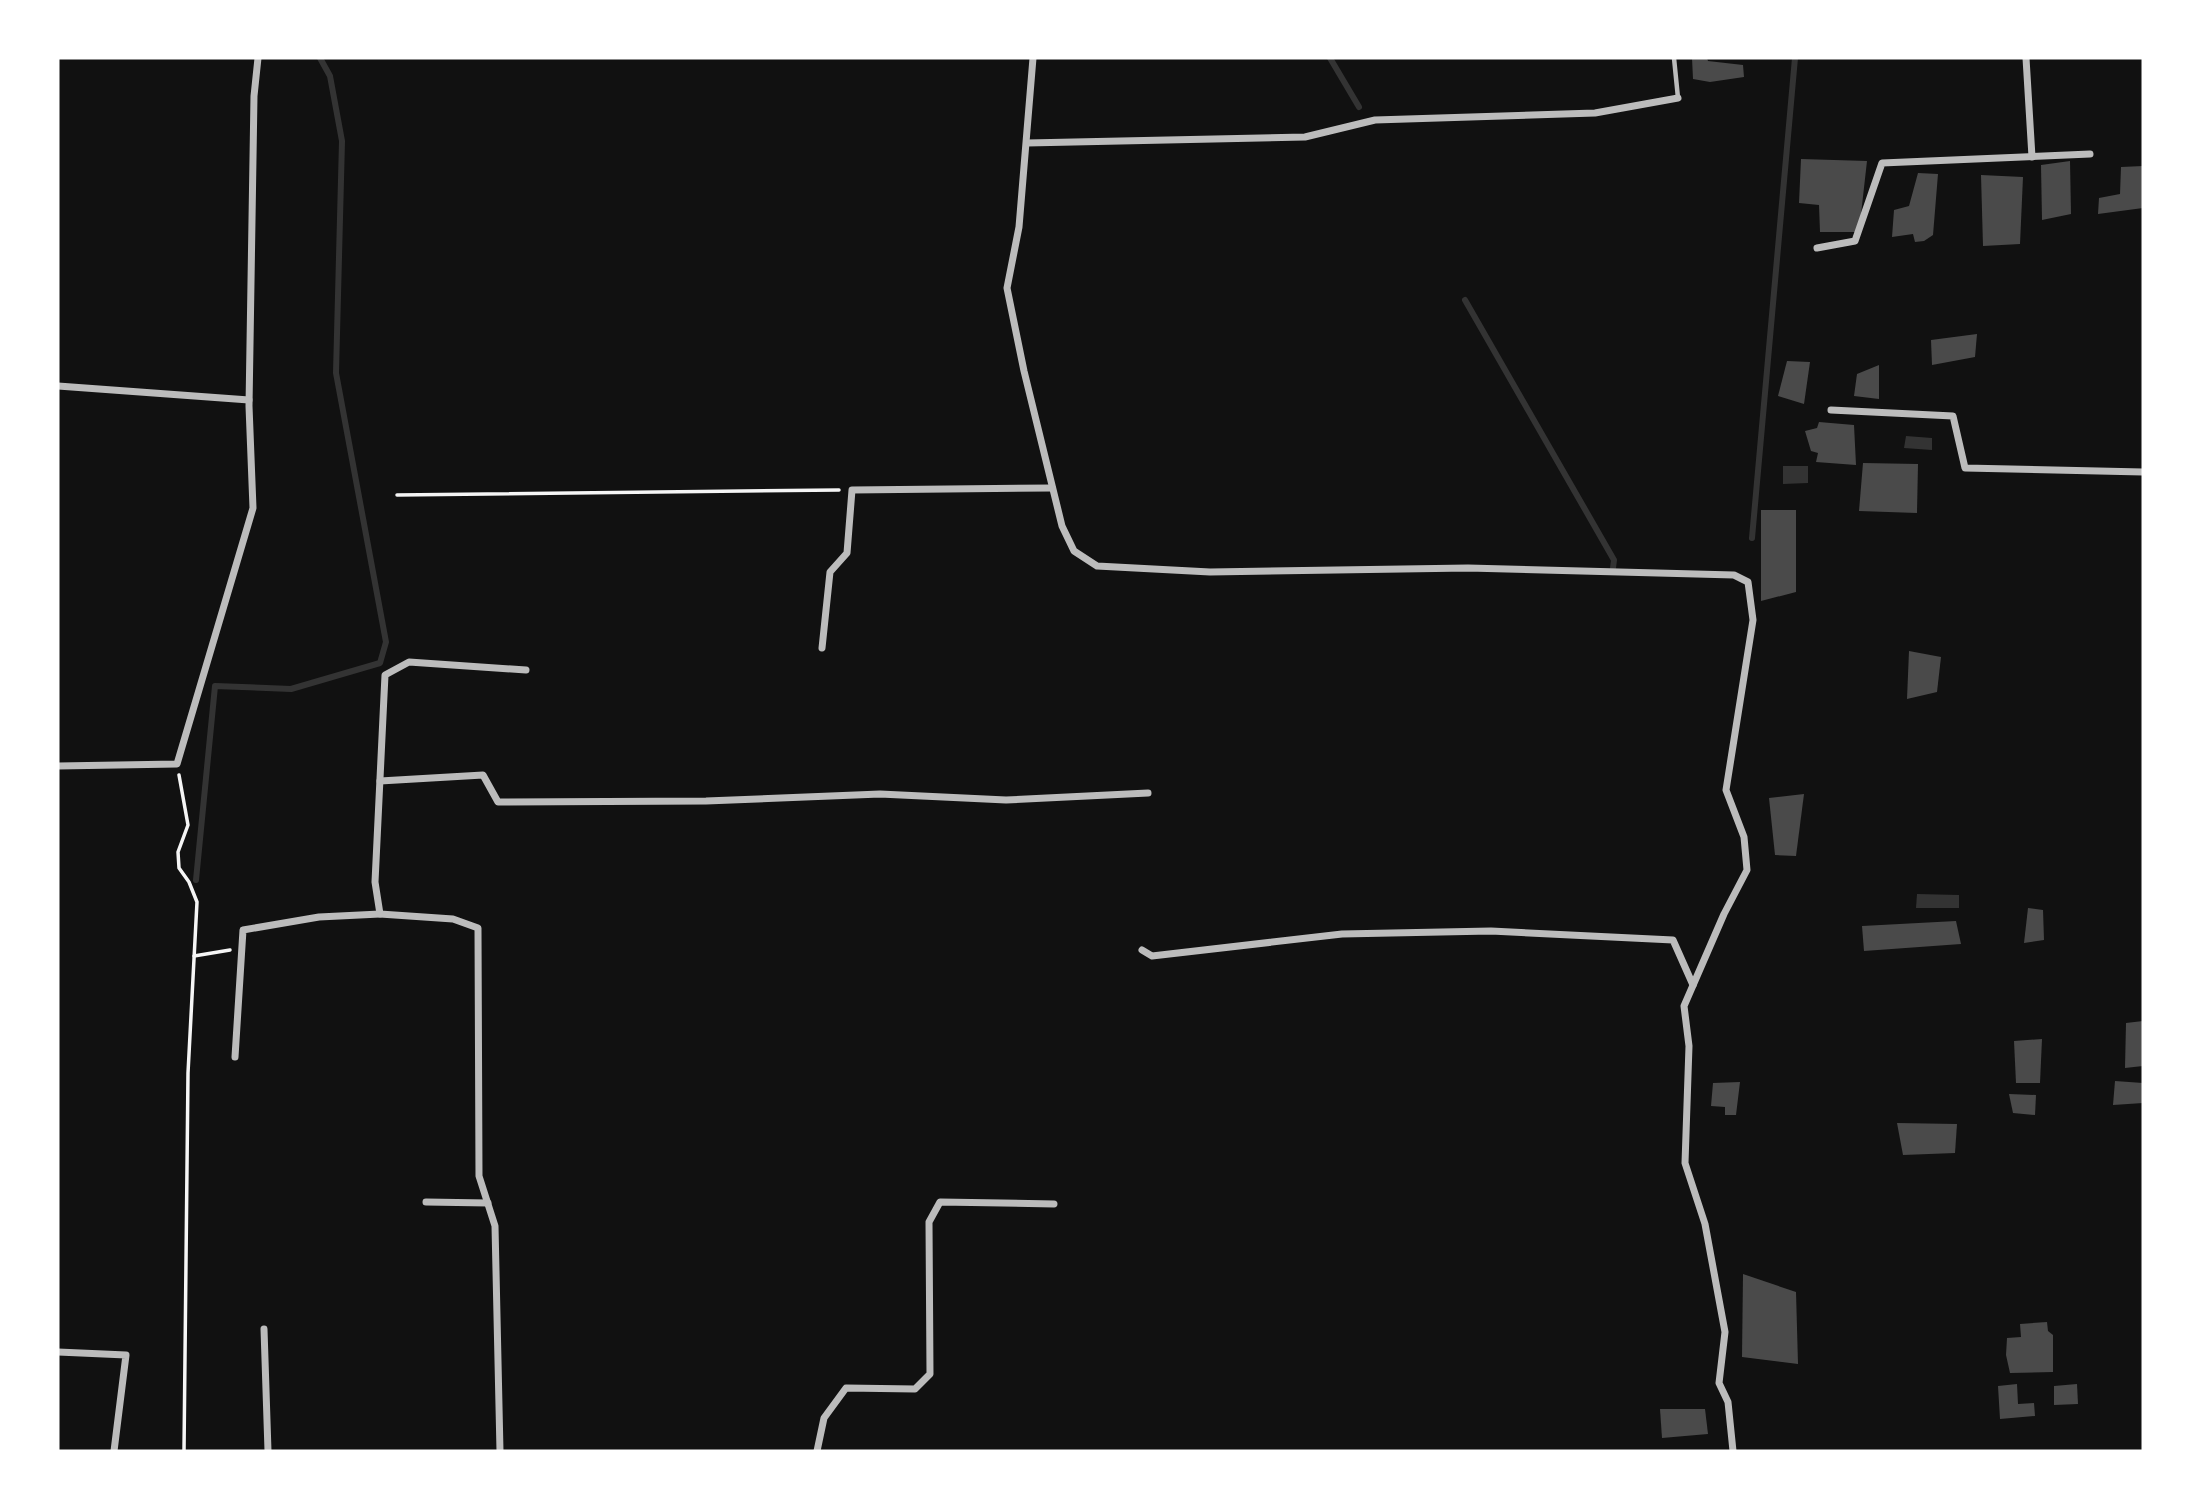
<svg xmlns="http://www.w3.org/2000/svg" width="2201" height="1509" font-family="Figtree,sans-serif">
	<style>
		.water { fill: #333 }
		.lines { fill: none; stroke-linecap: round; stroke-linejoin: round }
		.stream { stroke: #333; stroke-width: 6 }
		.building { fill: #4a4a4a }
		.path { stroke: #f5f5f5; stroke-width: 3.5 }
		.service { stroke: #bcbcbc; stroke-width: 4.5 }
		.minor { stroke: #bcbcbc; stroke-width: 7 }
	</style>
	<rect width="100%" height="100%" fill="#111"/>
	<g class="water">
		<path d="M1906,436L1932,438V450L1904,448Z"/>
		<path d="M1783,466H1808V483L1783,484Z"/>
		<path d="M1917,894L1959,895V908H1916Z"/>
	</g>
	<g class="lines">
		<g class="stream">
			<path d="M1330,58L1359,107"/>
			<path d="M1465,300L1614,560L1613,568"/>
			<path d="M1752,538L1795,58"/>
			<path d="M196,880L215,686L291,689L380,663L386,642L336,373L342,141L330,76L320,58"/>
		</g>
	</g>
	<g class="building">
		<path d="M1692,58H1707L1708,61L1743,65L1744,77L1710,82L1693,79Z"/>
		<path d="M1801,159L1867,161L1859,232H1820L1819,205L1799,203Z"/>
		<path d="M2070,161L2071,214L2042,220L2041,165Z"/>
		<path d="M2143,166V208L2098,214L2099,198L2120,194L2121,167Z"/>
		<path d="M1918,173L1938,174L1933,235L1924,241L1915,242L1913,234L1892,237L1894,210L1909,206Z"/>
		<path d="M1981,175L2023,177L2020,244L1983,246Z"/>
		<path d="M1977,334L1975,357L1932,365L1931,340Z"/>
		<path d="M1787,361L1810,362L1804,404L1778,396Z"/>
		<path d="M1879,365V399L1854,396L1857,374Z"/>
		<path d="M1819,422L1854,425L1856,465L1816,462L1818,453L1811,451L1805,431L1817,428Z"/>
		<path d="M1863,463L1918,464L1917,513L1859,511Z"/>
		<path d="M1761,510H1796V592L1761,601Z"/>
		<path d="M1909,651L1941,657L1937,692L1907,699Z"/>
		<path d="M1804,794L1796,856L1775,855L1769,798Z"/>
		<path d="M2028,908L2043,910L2044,940L2024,943Z"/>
		<path d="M1956,921L1961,944L1864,951L1862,926Z"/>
		<path d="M2143,1021V1066L2125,1068L2126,1023Z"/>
		<path d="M2042,1039L2040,1083H2016L2014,1041Z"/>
		<path d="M2115,1081L2143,1083V1103L2113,1105Z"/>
		<path d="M1740,1082L1736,1115H1725V1107L1711,1106L1713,1083Z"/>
		<path d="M2009,1094L2036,1095L2035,1115L2013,1113Z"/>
		<path d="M1897,1123L1957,1124L1955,1153L1903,1155Z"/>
		<path d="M1743,1274L1796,1292L1798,1364L1742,1357Z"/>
		<path d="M2047,1322L2048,1331L2053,1335V1372L2010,1373L2006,1355L2007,1338L2021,1337L2020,1324Z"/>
		<path d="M2017,1384L2018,1404L2034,1403L2035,1416L2000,1419L1998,1386Z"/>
		<path d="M2077,1384L2078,1404L2054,1405V1386Z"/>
		<path d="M1660,1409H1705L1708,1434L1662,1438Z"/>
	</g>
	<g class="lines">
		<g class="path">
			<path d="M397,495L839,490"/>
			<path d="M179,775L188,825L178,852L179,868L189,882L197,902L188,1073L184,1451"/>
			<path d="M194,956L230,950"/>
		</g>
		<path class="service" d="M1674,58L1678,98"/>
		<g class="minor">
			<path d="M1033,58L1019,227L1007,288L1024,371L1062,526L1074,551L1097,566L1210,572L1468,568L1734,575L1748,582L1753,620L1726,790L1744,837L1747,870L1724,914L1684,1006L1689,1046L1685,1163L1705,1224L1725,1332L1719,1383L1728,1402L1733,1451"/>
			<path d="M2026,58L2032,157"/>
			<path d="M1027,143L1305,137L1375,120L1595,113L1678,98"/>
			<path d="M1817,248L1855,241L1882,163L2090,154"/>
			<path d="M58,386L249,400"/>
			<path d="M1831,410L1953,416L1965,468L2143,472"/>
			<path d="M822,648L830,572L847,553L852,490L1052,488"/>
			<path d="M58,766L177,764L253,508L249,406L254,96L258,58"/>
			<path d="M380,781L483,775L498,802L706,801L880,794L1006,800L1148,793"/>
			<path d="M1142,950L1152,956L1342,934L1491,931L1673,940L1693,985"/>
			<path d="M235,1057L243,930L319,917L380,914"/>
			<path d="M426,1202L488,1203"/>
			<path d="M264,1329L268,1451"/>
			<path d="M58,1352L126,1355L114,1451"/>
			<path d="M500,1451L495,1226L479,1176L478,928L453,919L380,914L375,882L385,675L409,662L526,670"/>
			<path d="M817,1451L824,1418L846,1388L915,1389L930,1374L929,1222L940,1202L1054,1204"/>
		</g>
	</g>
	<rect width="2201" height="1509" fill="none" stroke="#ffffff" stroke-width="119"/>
</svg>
